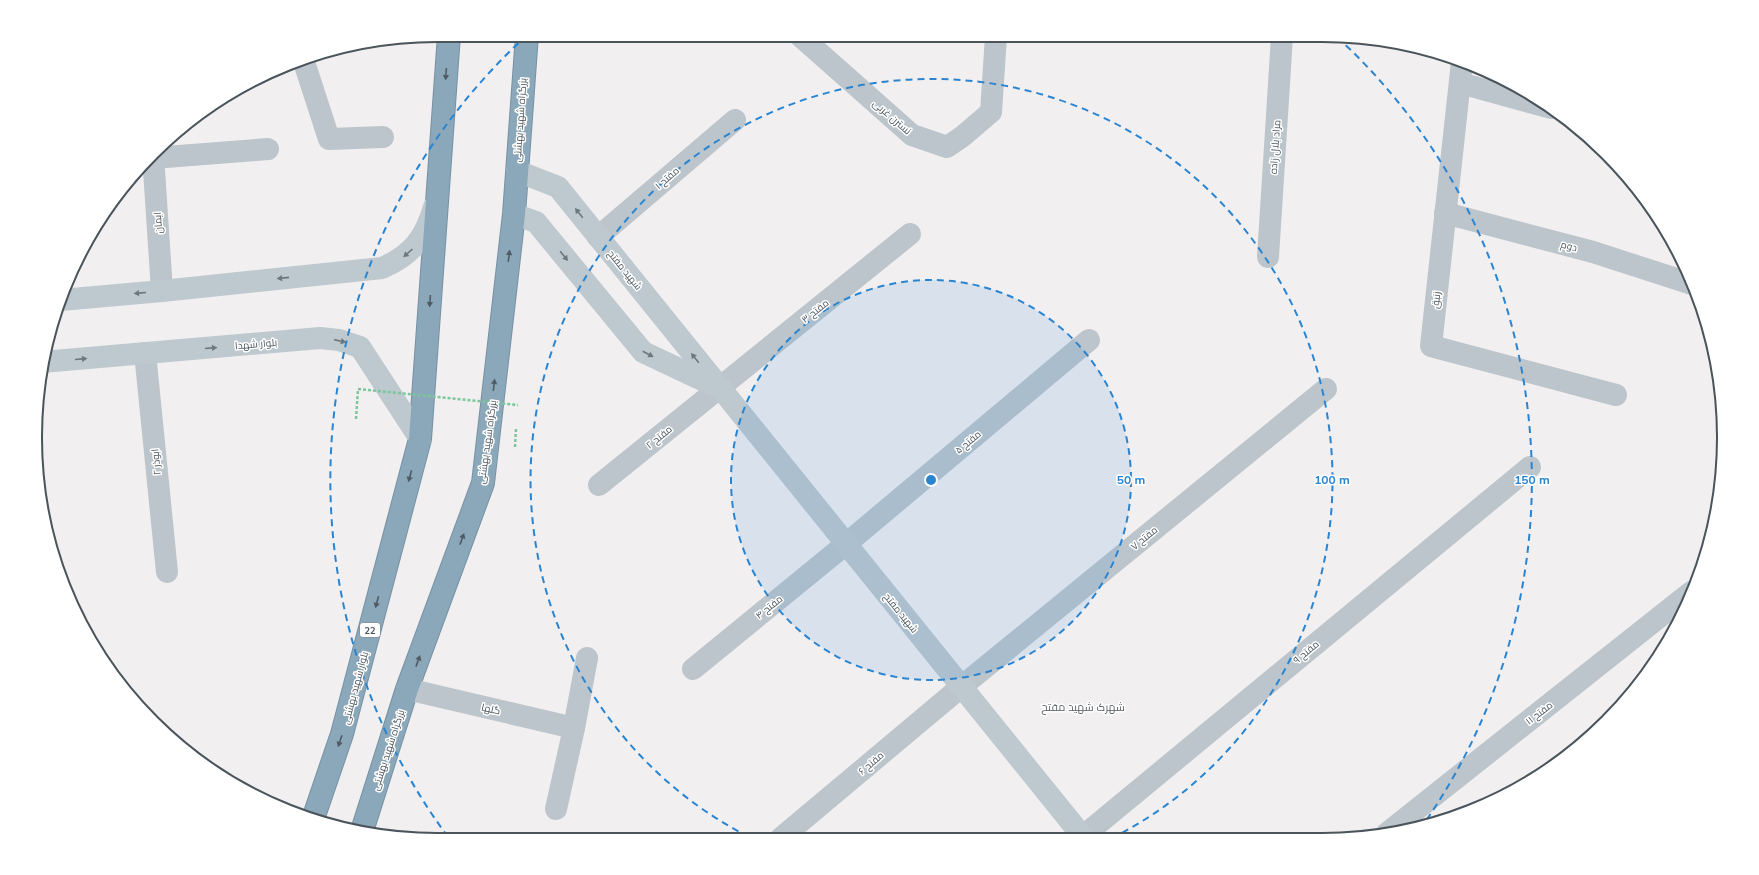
<svg xmlns="http://www.w3.org/2000/svg" width="1759" height="875" font-family="Mulish,Cairo,sans-serif">
	<style>
		.lines { fill: none; stroke-linecap: round; stroke-linejoin: round }
		.highway-casing { stroke: #7692a5; stroke-width: 24 }
		.path { stroke: #7cc69a; stroke-width: 2.5; stroke-dasharray: 3 2; stroke-linecap: butt }
		.street { stroke: #bcc5cb; stroke-width: 22 }
		.secondary { stroke: #bdc8cf; stroke-width: 22 }
		.highway { stroke: #8ba7ba; stroke-width: 22 }
		.path-bridge { stroke: #7cc69a; stroke-width: 2.5; stroke-dasharray: 3 2; stroke-linecap: butt }
		.oneway { fill: #505c64 }
		.oneway2 { fill: #6c777e }
		.ring { fill: none; stroke: #2985d2; stroke-width: 2; stroke-dasharray: 7 5 }
		.labels { text-anchor: middle; dominant-baseline: central; stroke-width: 3; stroke-linejoin: round; paint-order: stroke }
		.shield { fill: #fff; stroke: #80878c; stroke-width: 1 }
		.shield-label { font-size: 9px; font-weight: bold; fill: #49545b }
		.street-label { font-size: 10px; fill: #49545b; stroke: #fff }
		.neighbourhood-label { font-size: 11px; fill: #5c6063; stroke: #fff }
		.rim { fill: none; stroke: #49545b; stroke-width: 2 }
		.centre { fill: #2985d2; stroke: #fff; stroke-width: 2 }
		.ring-label { font-size: 12px; text-anchor: middle; font-weight: bold; fill: #2985d2; stroke: #fff; stroke-width: 3; stroke-linejoin: round; paint-order: stroke }
	</style>
	<rect width="100%" height="100%" fill="#f2eff0"/>
	<g class="lines">
		<defs>
			<g id="highway">
				<path d="M313,819L342,734L420,439L449,35"/>
				<path d="M362,831L407,689L483,483L514,214L527,35"/>
			</g>
		</defs>
		<use href="#highway" class="highway-casing"/>
		<g class="path">
			<path d="M356,419L358,389"/>
			<path d="M515,447L516,428"/>
		</g>
		<g class="street">
			<path d="M799,35L912,135L947,147L963,136L991,112L996,36"/>
			<path d="M303,59L329,139L383,137"/>
			<path d="M1462,62L1431,346L1616,395"/>
			<path d="M1460,83L1551,108"/>
			<path d="M153,155L162,291"/>
			<path d="M153,158L268,149"/>
			<path d="M1445,213L1593,252L1692,284"/>
			<path d="M598,237L735,120"/>
			<path d="M1268,257L1282,36"/>
			<path d="M145,353L167,572"/>
			<path d="M599,485L910,234"/>
			<path d="M693,669L846,544L1089,340"/>
			<path d="M407,689L574,728L556,809"/>
			<path d="M574,728L587,658"/>
			<path d="M1387,833L1691,592"/>
			<path d="M1082,837L1530,467"/>
			<path d="M781,838L961,687L1326,389"/>
		</g>
		<g class="secondary">
			<path d="M517,171L558,187L1083,837"/>
			<path d="M514,214L536,222L643,352L715,386"/>
			<path d="M61,300L162,291L382,268C412,255 425,238 434,207"/>
			<path d="M42,362L320,338L339,340L360,347L420,439"/>
		</g>
		<use href="#highway" class="highway"/>
		<path class="path-bridge" d="M358,389L518,405"/>
	</g>
	<defs><path id="oneway-solid" d="M-6-.8H1V-3.2L6.5 0L1 3.2V.8H-6Z"/></defs>
	<g class="oneway">
		<use href="#oneway-solid" transform="translate(446 74) rotate(94)"/>
		<use href="#oneway-solid" transform="translate(509 256) rotate(-83)"/>
		<use href="#oneway-solid" transform="translate(430 301) rotate(94)"/>
		<use href="#oneway-solid" transform="translate(494 385) rotate(-83)"/>
		<use href="#oneway-solid" transform="translate(410 476) rotate(105)"/>
		<use href="#oneway-solid" transform="translate(462 539) rotate(-70)"/>
		<use href="#oneway-solid" transform="translate(377 602) rotate(105)"/>
		<use href="#oneway-solid" transform="translate(418 661) rotate(-70)"/>
		<use href="#oneway-solid" transform="translate(340 741) rotate(109)"/>
	</g>
	<g class="oneway2">
		<use href="#oneway-solid" transform="translate(579 213) rotate(-129)"/>
		<use href="#oneway-solid" transform="translate(408 253) rotate(138)"/>
		<use href="#oneway-solid" transform="translate(564 256) rotate(51)"/>
		<use href="#oneway-solid" transform="translate(283 278) rotate(174)"/>
		<use href="#oneway-solid" transform="translate(140 293) rotate(175)"/>
		<use href="#oneway-solid" transform="translate(340 341) rotate(13)"/>
		<use href="#oneway-solid" transform="translate(211 348) rotate(-5)"/>
		<use href="#oneway-solid" transform="translate(648 354) rotate(28)"/>
		<use href="#oneway-solid" transform="translate(695 358) rotate(-129)"/>
		<use href="#oneway-solid" transform="translate(81 359) rotate(-5)"/>
	</g>
	<circle cx="931" cy="480" r="200" fill="#2985d2" fill-opacity=".12"/>
	<g class="ring">
		<circle cx="931" cy="480" r="200"/>
		<path d="M749 837A401 401 0 1 1 1116 836"/>
		<path d="M448 837A601 601 0 0 1 525 37M1337 37A601 601 0 0 1 1423 825"/>
	</g>
	<g class="labels">
		<rect class="shield" x="360" y="623" width="20" height="14" rx="3"/>
		<g class="shield-label">
			<text x="370" y="630">22</text>
		</g>
		<g class="street-label">
			<text transform="translate(892 117) rotate(41)">نسترن غربی</text>
			<text transform="translate(520 120) rotate(-86)">بزرگراه شهید بهشتی</text>
			<text transform="translate(1275 147) rotate(-86)">مراد بلال زاده</text>
			<text transform="translate(667 178) rotate(-41)">مفتح ۱</text>
			<text transform="translate(158 223) rotate(-94)">ایمان</text>
			<text transform="translate(1569 246) rotate(15)">دوم</text>
			<text transform="translate(625 270) rotate(51)">شهید مفتح</text>
			<text transform="translate(1436 300) rotate(-84)">زنبق</text>
			<text transform="translate(815 311) rotate(-39)">مفتح ۳</text>
			<text transform="translate(256 344) rotate(-5)">بلوار شهدا</text>
			<text transform="translate(659 437) rotate(-39)">مفتح ۲</text>
			<text transform="translate(487 442) rotate(-82)">بزرگراه شهید بهشتی</text>
			<text transform="translate(968 442) rotate(-40)">مفتح ۵</text>
			<text transform="translate(156 462) rotate(-96)">ابوذر ۲</text>
			<text transform="translate(1144 538) rotate(-39)">مفتح ۷</text>
			<text transform="translate(769 607) rotate(-39)">مفتح ۴</text>
			<text transform="translate(901 613) rotate(51)">شهید مفتح</text>
			<text transform="translate(1306 652) rotate(-40)">مفتح ۹</text>
			<text transform="translate(355 688) rotate(-75)">بلوار شهید بهشتی</text>
			<text transform="translate(491 709) rotate(13)">گلها</text>
			<text transform="translate(1539 713) rotate(-38)">مفتح ۱۱</text>
			<text transform="translate(388 750) rotate(-72)">بزرگراه شهید بهشتی</text>
			<text transform="translate(871 763) rotate(-40)">مفتح ۶</text>
		</g>
		<g class="neighbourhood-label">
			<text x="1083" y="707">شهرک شهید مفتح</text>
		</g>
	</g>
	<path d="M0 0H1759V875H0ZM437 42H1322A395 395 0 0 1 1717 437V438A395 395 0 0 1 1322 833H437A395 395 0 0 1 42 438V437A395 395 0 0 1 437 42Z" fill="#fff" fill-rule="evenodd"/>
	<path class="rim" d="M437 42H1322A395 395 0 0 1 1717 437V438A395 395 0 0 1 1322 833H437A395 395 0 0 1 42 438V437A395 395 0 0 1 437 42Z"/>
	<circle cx="931" cy="480" r="6" class="centre"/>
	<g class="ring-label">
		<text x="1131" y="484">50 m</text>
		<text x="1332" y="484">100 m</text>
		<text x="1532" y="484">150 m</text>
	</g>
</svg>
